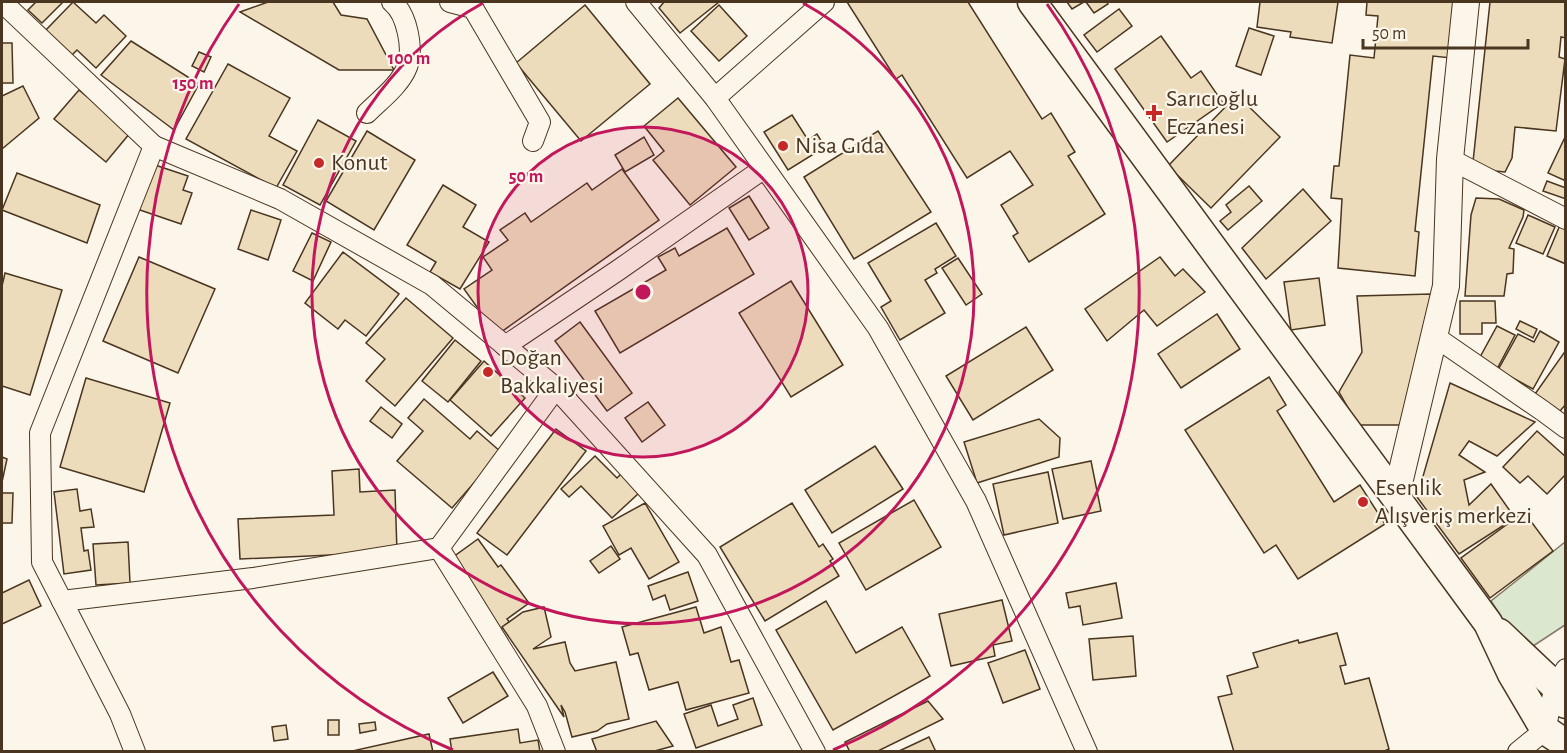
<svg xmlns="http://www.w3.org/2000/svg" width="1567" height="753" font-family="'Alegreya Sans',sans-serif">
	<style>
		.green { fill: #dce7d0; stroke: #887966; stroke-width: 1.5 }
		.building { fill: #ecdcbc; stroke: #4a3520; stroke-width: 1.5 }
		.lines { fill: none; stroke-linecap: round; stroke-linejoin: round }
		.minor-casing { stroke: #4a3520; stroke-width: 22 }
		.tertiary-casing { stroke: #4a3520; stroke-width: 28 }
		.secondary-casing { stroke: #4a3520; stroke-width: 31 }
		.minor { stroke: #fbf6e9; stroke-width: 20 }
		.tertiary { stroke: #fbf6e9; stroke-width: 26 }
		.secondary { stroke: #fbf6e9; stroke-width: 28 }
		.ring { fill: none; stroke: #c2185b; stroke-width: 3 }
		.poi-dot { fill: #c62828; stroke: #fbf6e9; stroke-width: 2 }
		.labels { text-anchor: middle; dominant-baseline: central; stroke-width: 4.5; stroke-linejoin: round; paint-order: stroke }
		.poi-label { font-size: 24px; fill: #4a3520; stroke: #fbf6e9; text-anchor: start }
		.centre { fill: #c2185b; stroke: #fbf6e9; stroke-width: 3 }
		.ring-label { font-size: 18px; text-anchor: middle; font-weight: bold; fill: #c2185b; stroke: #fbf6e9; stroke-width: 4.5; stroke-linejoin: round; paint-order: stroke }
	</style>
	<rect width="100%" height="100%" fill="#fbf6e9"/>
	<path class="green" d="M1565,542V625L1524,652L1491,601Z"/>
	<g class="building">
		<path d="M36,2H63L42,23L28,10Z"/>
		<path d="M73,2L96,23L104,15L126,36L96,68L77,50L70,57L44,32Z"/>
		<path d="M268,2H333L341,15L367,19L394,70H339L240,12Z"/>
		<path d="M664,2H719L680,33L659,8Z"/>
		<path d="M847,2H968L1042,119L1051,113L1075,152L1068,156L1105,214L1029,262L1013,236L1018,233L1001,205L1033,185L1010,151L967,178L902,75L896,79Z"/>
		<path d="M1067,2H1084L1072,9Z"/>
		<path d="M1086,2H1107L1108,4L1094,13Z"/>
		<path d="M1260,2H1338L1332,43L1290,37L1291,32L1257,27Z"/>
		<path d="M1367,2H1457L1451,58L1433,56L1415,231L1419,232L1415,276L1338,268L1342,199L1331,198L1334,166H1339L1350,55L1374,58L1378,16L1366,15Z"/>
		<path d="M1490,2H1566V38L1561,37L1559,57L1565,59L1556,131L1515,127L1512,158L1505,172L1495,171L1473,162Z"/>
		<path d="M585,5L650,84L581,141L516,63Z"/>
		<path d="M719,5L747,36L719,61L691,31Z"/>
		<path d="M1119,9L1132,26L1097,52L1084,35Z"/>
		<path d="M1249,28L1274,36L1261,75L1236,66Z"/>
		<path d="M1161,36L1191,78L1201,71L1223,103L1167,142L1115,69Z"/>
		<path d="M131,41L199,84L174,130L101,75Z"/>
		<path d="M2,43H12L13,83H2Z"/>
		<path d="M199,52L211,57L204,72L192,66Z"/>
		<path d="M228,64L290,98L269,136L297,151L276,188L186,139Z"/>
		<path d="M23,86L39,118L2,149V96Z"/>
		<path d="M79,90L130,133L106,162L54,119Z"/>
		<path d="M1237,95L1280,137L1211,208L1168,166Z"/>
		<path d="M678,98L736,167L690,205L653,160L664,151L644,126Z"/>
		<path d="M792,115L808,140L817,134L825,147L788,170L764,132Z"/>
		<path d="M318,120L356,141L320,205L283,185Z"/>
		<path d="M367,131L415,160L374,230L326,201Z"/>
		<path d="M878,131L931,212L854,259L804,177Z"/>
		<path d="M1566,135V181L1548,173Z"/>
		<path d="M644,137L654,155L625,172L615,155Z"/>
		<path d="M152,164L188,176L183,190L192,193L181,224L137,209Z"/>
		<path d="M622,169L659,220L497,335L464,289L492,270L483,257L508,240L500,230L525,213L531,222L587,183L592,190Z"/>
		<path d="M17,173L100,205L87,243L2,210Z"/>
		<path d="M1547,181L1566,188V199L1543,191Z"/>
		<path d="M443,185L476,205L463,227L489,242L460,289L430,272L436,262L407,245Z"/>
		<path d="M1249,186L1262,201L1228,230L1220,221L1231,212L1226,205Z"/>
		<path d="M1303,189L1331,221L1266,279L1242,248Z"/>
		<path d="M749,196L769,228L749,240L729,208Z"/>
		<path d="M1476,198L1499,199L1524,210L1523,217L1509,248L1514,249L1513,273L1507,274L1504,296H1465L1471,215Z"/>
		<path d="M251,210L281,220L268,260L238,249Z"/>
		<path d="M1528,215L1555,227L1543,254L1516,243Z"/>
		<path d="M936,223L956,256L935,269L937,273L925,280L945,313L900,340L881,307L891,301L868,263Z"/>
		<path d="M1560,225L1566,228V264L1547,256Z"/>
		<path d="M727,228L754,274L620,353L595,311L666,270L658,257L675,248L679,256Z"/>
		<path d="M312,233L331,242L313,281L293,271Z"/>
		<path d="M343,252L399,294L366,336L345,320L338,329L305,303Z"/>
		<path d="M139,257L215,289L178,373L103,341Z"/>
		<path d="M1160,257L1175,276L1183,269L1205,292L1157,326L1144,310L1107,341L1085,309Z"/>
		<path d="M958,258L982,294L966,305L942,268Z"/>
		<path d="M5,273L62,290L30,395L2,386V286Z"/>
		<path d="M1319,278L1325,325L1291,330L1284,282Z"/>
		<path d="M791,281L843,365L791,397L739,313Z"/>
		<path d="M1431,294L1400,425H1358L1339,392L1362,352L1357,296Z"/>
		<path d="M406,298L453,338L395,406L366,381L385,359L366,343Z"/>
		<path d="M1460,301H1495L1496,323H1482V334H1460Z"/>
		<path d="M1217,314L1240,349L1181,388L1158,354Z"/>
		<path d="M1520,321L1537,329L1533,338L1516,329Z"/>
		<path d="M580,322L632,393L607,411L555,341Z"/>
		<path d="M1497,326L1515,335L1497,369L1479,359Z"/>
		<path d="M1026,327L1053,370L973,420L946,376Z"/>
		<path d="M1540,331L1559,342L1533,389L1498,370L1518,334L1534,342Z"/>
		<path d="M455,340L481,361L448,402L422,381Z"/>
		<path d="M1566,350V404L1560,411L1535,394Z"/>
		<path d="M484,361L525,398L491,436L450,400Z"/>
		<path d="M1269,377L1286,405L1277,411L1334,502L1360,485L1385,524L1298,579L1276,545L1264,553L1185,430Z"/>
		<path d="M86,378L170,403L144,492L60,467Z"/>
		<path d="M1450,383L1535,422L1497,456L1469,441L1459,455L1485,472L1464,480L1469,505L1491,484L1515,518L1459,554L1417,497Z"/>
		<path d="M424,399L470,439L477,431L501,452L452,508L397,461L423,431L408,418Z"/>
		<path d="M648,402L665,425L642,442L625,418Z"/>
		<path d="M381,407L402,424L392,438L370,421Z"/>
		<path d="M1039,419L1060,438L1059,457L977,483L964,442Z"/>
		<path d="M556,429L586,451L507,555L477,533Z"/>
		<path d="M1537,431L1566,457V474L1547,494L1528,476L1520,483L1503,467Z"/>
		<path d="M875,446L903,489L832,533L805,490Z"/>
		<path d="M595,456L617,478L621,474L639,493L612,518L581,486L569,497L561,489Z"/>
		<path d="M2,457L7,459L2,482Z"/>
		<path d="M1091,461L1101,511L1063,519L1052,469Z"/>
		<path d="M359,469L360,492L395,490L397,552L240,559L238,519L334,515L332,471Z"/>
		<path d="M1048,472L1058,523L1004,535L993,484Z"/>
		<path d="M77,489L80,511L91,509L94,527L81,528L84,551L88,550L91,570L64,574L54,492Z"/>
		<path d="M2,493H13L12,523H2Z"/>
		<path d="M914,500L941,547L866,590L839,543Z"/>
		<path d="M645,503L679,562L649,579L631,548L619,555L603,526Z"/>
		<path d="M792,503L819,547L823,544L833,559L830,561L839,576L765,621L720,547Z"/>
		<path d="M1524,512L1553,551L1490,598L1461,558Z"/>
		<path d="M478,539L498,567L501,565L529,603L507,619L510,623L500,630L449,560Z"/>
		<path d="M128,542L130,583L96,585L93,544Z"/>
		<path d="M611,546L620,559L599,573L590,561Z"/>
		<path d="M688,572L698,601L670,610L665,595L653,600L648,586Z"/>
		<path d="M29,580L41,606L2,624V593Z"/>
		<path d="M1116,583L1122,618L1083,625L1080,606L1069,608L1066,593Z"/>
		<path d="M1002,600L1012,641L993,645L995,656L951,666L939,614Z"/>
		<path d="M826,601L856,653L902,627L930,676L833,730L776,630Z"/>
		<path d="M544,607L551,637L533,649L565,642L570,663L575,671L616,662L629,719L607,724L597,731L572,737L565,712L561,705L564,717L502,627L523,612Z"/>
		<path d="M696,607L704,633L721,627L731,662L739,660L749,693L686,710L678,682L649,690L638,653L630,655L622,627Z"/>
		<path d="M1337,633L1346,665L1340,666L1345,684L1369,678L1389,749L1382,752H1234L1218,697L1232,694L1227,676L1258,667L1253,653L1298,640L1299,643Z"/>
		<path d="M1133,636L1136,676L1093,680L1089,639Z"/>
		<path d="M1025,650L1040,689L1003,703L988,663Z"/>
		<path d="M493,672L508,696L463,723L448,698Z"/>
		<path d="M753,698L762,725L696,748L684,714L711,705L718,726L738,719L733,705Z"/>
		<path d="M928,701L943,719L876,752H850L845,742Z"/>
		<rect x="328" y="720" width="11" height="15"/>
		<path d="M656,721L673,746L651,752H597L592,739Z"/>
		<path d="M375,722L376,730L360,733L359,724Z"/>
		<path d="M286,725L288,739L274,741L272,727Z"/>
		<path d="M518,729L520,743L538,740L540,752H452L450,739Z"/>
		<path d="M429,734L433,752H352V751Z"/>
		<path d="M929,737L936,752H897Z"/>
	</g>
	<g class="lines">
		<defs>
			<g id="minor">
				<path d="M2,2L154,146L40,433L42,562L120,714L135,752"/>
				<path d="M450,2L473,8L540,122L533,141"/>
				<path d="M636,2L715,98L878,328L976,501L1087,752"/>
				<path d="M715,98L824,2"/>
				<path d="M367,113C380,100 400,85 407,67C414,49 407,14 392,2"/>
				<path d="M154,146L280,199L432,285L556,388L707,555L815,752"/>
				<path d="M1450,159L1566,219"/>
				<path d="M1434,336L1543,411L1566,428"/>
				<path d="M505,346L617,271L763,169"/>
				<path d="M62,601L253,578L439,548"/>
				<path d="M555,752L537,706L439,548L556,388"/>
				<path d="M1518,752L1545,730L1555,686L1566,669"/>
			</g>
			<path id="tertiary" d="M1396,496L1446,286L1450,159L1466,2"/>
			<g id="secondary">
				<path d="M1032,2L1488,623L1512,674L1545,730L1566,744"/>
				<path d="M1499,633L1555,686L1566,704"/>
			</g>
		</defs>
		<use href="#minor" class="minor-casing"/>
		<use href="#tertiary" class="tertiary-casing"/>
		<use href="#secondary" class="secondary-casing"/>
		<use href="#minor" class="minor"/>
		<use href="#tertiary" class="tertiary"/>
		<use href="#secondary" class="secondary"/>
	</g>
	<circle cx="643" cy="292" r="165" fill="#c2185b" fill-opacity=".12"/>
	<g class="ring">
		<circle cx="643" cy="292" r="165"/>
		<path d="M803 3A331 331 0 1 1 483 3"/>
		<path d="M453 750A496 496 0 0 1 239 4M1047 4A496 496 0 0 1 833 750"/>
	</g>
	<g class="poi-dot">
		<path d="M1151 104h6v6h6v6h-6v6h-6v-6h-6v-6h6z"/>
		<circle cx="783" cy="146" r="6"/>
		<circle cx="319" cy="163" r="6"/>
		<circle cx="488" cy="372" r="6"/>
		<circle cx="1363" cy="502" r="6"/>
	</g>
	<g class="labels">
		<g class="poi-label">
			<text x="1166" y="99">Sarıcıoğlu<tspan x="1166" dy="28">Eczanesi</tspan></text>
			<text x="795" y="146">Nisa Gıda</text>
			<text x="331" y="163">Konut</text>
			<text x="500" y="358">Doğan<tspan x="500" dy="28">Bakkaliyesi</tspan></text>
			<text x="1375" y="488">Esenlik<tspan x="1375" dy="28">Alışveriş merkezi</tspan></text>
		</g>
	</g>
	<circle cx="643" cy="292" r="9" class="centre"/>
	<g class="ring-label">
		<text x="409" y="64">100 m</text>
		<text x="193" y="89">150 m</text>
		<text x="526" y="182">50 m</text>
	</g>
	<rect width="1567" height="753" fill="none" stroke="#4a3520" stroke-width="6"/>
	<path d="M1363 39v9h165v-9" fill="none" stroke="#4a3520" stroke-width="3"/>
	<text x="1372" y="39" font-size="18" fill="#4a3520" stroke="#fbf6e9" stroke-width="4.5" paint-order="stroke">50 m</text>
</svg>
